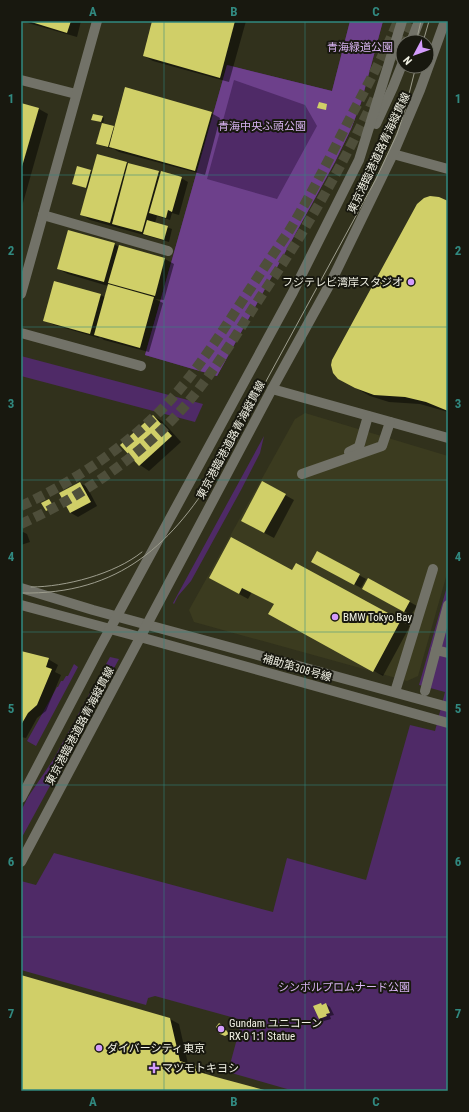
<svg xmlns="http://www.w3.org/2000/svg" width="469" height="1112" font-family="'Roboto Condensed','Noto Sans JP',sans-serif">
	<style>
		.built { fill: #3b3b1f }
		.green { fill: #4f2a67 }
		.forest { fill: #6d408b; fill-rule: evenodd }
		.shadow { fill: #0007 }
		.building { fill: #d0cf68 }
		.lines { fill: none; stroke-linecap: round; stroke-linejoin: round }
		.minor-tunnel { stroke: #4e4e3a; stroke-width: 10; stroke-dasharray: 10 5; stroke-linecap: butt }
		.minor { stroke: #727268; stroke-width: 10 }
		.tram { stroke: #9e9e8e; stroke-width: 1 }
		.grid { fill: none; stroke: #318980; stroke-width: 1; stroke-opacity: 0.55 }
		.poi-dot { fill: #d49cfc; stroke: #18180f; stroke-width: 1.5 }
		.labels { text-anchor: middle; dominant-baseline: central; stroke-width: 4; stroke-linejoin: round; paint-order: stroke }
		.park-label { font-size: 11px; fill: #d7b3f1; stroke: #18180f }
		.street-label { font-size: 11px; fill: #f2f2e5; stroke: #18180f }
		.poi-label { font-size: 11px; fill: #f2f2e5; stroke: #18180f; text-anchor: start }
		.neatline { fill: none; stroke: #318980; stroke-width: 1.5 }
		.grid-label { font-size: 13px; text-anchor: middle; font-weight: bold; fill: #318980 }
	</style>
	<rect width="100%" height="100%" fill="#31311c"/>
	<path class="built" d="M305,413L448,456V570L418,676L407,681L194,622L189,610L295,419Z"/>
	<g class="green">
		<path d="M350,21H383L361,103L351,129L335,162L217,376L145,355L227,65L332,91Z"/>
		<path d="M21,356L203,404L195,422L21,376Z"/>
		<path d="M264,436L260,453L241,490L191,581L178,596L174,604L173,603Z"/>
		<path d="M448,583V1091H294L228,1072L242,1020L155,996L148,998L146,1005L21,970V881L36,885L54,853L273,912L287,858L366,880L410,725L435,731L445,692L419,685Z"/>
		<path d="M110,657L119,659L21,839V811L28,797L53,760Z"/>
		<path d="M74,664L78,667L36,746L27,741L57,687H58L61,681H63L66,676H68Z"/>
	</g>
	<path class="forest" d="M350,21H383L361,103L351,129L335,162L217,376L145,355L227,65L332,91ZM234,80L305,105L317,126L277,199L207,179Z"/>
	<g class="shadow">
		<path d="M21,21H81L77,37Z"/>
		<path d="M153,21H246L229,82L153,61L144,56Z"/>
		<path d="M21,104L39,109L48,114L21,210Z"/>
		<path d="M211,113L220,118L205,175L119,152L112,148V149L97,144L103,123L94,120L102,117L104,118L103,124L115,128Z"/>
		<path d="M126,163L161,173L181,178L188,182L179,215L172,213L170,220L157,216L155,223L172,229L169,242L90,220L81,214L88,189L73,183L91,171L92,172Z"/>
		<path d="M448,202V412L420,404L389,402L370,396L347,383Z"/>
		<path d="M114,244L119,247L165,259L174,264L164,300L155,299L163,303L149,352L104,340L100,337L99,338L54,325L44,320L100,295L105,297L108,286L68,274L58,269Z"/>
		<path d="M153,416L162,421L181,442L149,471L140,465L121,445Z"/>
		<path d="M80,483L87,487L97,506L78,517L71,513Z"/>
		<path d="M285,495L294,500L274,538L251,526Z"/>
		<path d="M49,500L55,508L49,512L43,503Z"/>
		<path d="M23,532L27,534L30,542L21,545V533Z"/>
		<path d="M318,552L366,579L361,588L313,561Z"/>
		<path d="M296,564L410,626L383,676L279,619L275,604L252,592L248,599L210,578L293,571Z"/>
		<path d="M369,579L417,606L411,615L363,589Z"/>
		<path d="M21,652L48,659L58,665L55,672L61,675L46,711L37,718L26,738L21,737Z"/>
		<path d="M21,976L170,1019L179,1024L188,1064L205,1072V1075L266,1091H21Z"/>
		<path d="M321,1004L323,1006L326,1004L330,1007L334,1015L330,1016L331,1019L324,1021L319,1018Z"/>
		<path d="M219,1024L223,1027V1028L230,1035L227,1036L218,1031Z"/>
	</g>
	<g class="building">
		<path d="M28,21H71L67,33Z"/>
		<path d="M152,21H235L220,78L143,56Z"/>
		<path d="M125,87L212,112L195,171L109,147Z"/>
		<path d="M319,102L327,104L326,110L317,108Z"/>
		<path d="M21,103L39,108L21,170Z"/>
		<path d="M93,114L103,116L101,122L91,120Z"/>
		<path d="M102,123L114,126L108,147L96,144Z"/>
		<path d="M97,154L127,162L110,223L80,215Z"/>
		<path d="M128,163L159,171L142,232L112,224Z"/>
		<path d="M77,166L91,170L86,188L72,184Z"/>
		<path d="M161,171L182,177L172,212L168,210L166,218L149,213Z"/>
		<path d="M430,196L439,197L448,201V411L426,402L405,397L374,395L355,388L338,379L333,373L331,365L332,360L417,204L424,198Z"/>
		<path d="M147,220L168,226L164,240L143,234Z"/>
		<path d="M68,230L115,243L104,282L57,269Z"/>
		<path d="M119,245L165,258L155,296L108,283Z"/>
		<path d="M54,281L101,294L90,334L43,321Z"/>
		<path d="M108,284L154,297L140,348L94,335Z"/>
		<path d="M153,415L172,436L139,466L120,445Z"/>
		<path d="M262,481L286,494L264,533L241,521Z"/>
		<path d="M80,482L91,502L70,513L59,493Z"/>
		<path d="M49,499L54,507L46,511L41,503Z"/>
		<path d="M231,537L292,570L296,563L401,620L373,672L268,614L274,604L242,588L239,594L209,578Z"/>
		<path d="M317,551L360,574L354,585L311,562Z"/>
		<path d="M368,578L410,601L404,612L362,589Z"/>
		<path d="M21,651L49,658L46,667L52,669L37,705L28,713L21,725Z"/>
		<path d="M21,975L170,1018L180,1061L196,1066V1071L216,1077L268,1091H21Z"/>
		<path d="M321,1003L322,1005L326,1003L330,1013L326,1014L327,1016L319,1019L313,1006Z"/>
		<path d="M219,1023L222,1025L221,1026L224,1030H226L229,1034L225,1036L220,1034L216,1027Z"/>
	</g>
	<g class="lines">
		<g class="minor-tunnel">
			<path d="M393,59L411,21"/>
			<path d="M21,506C73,482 123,449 163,408C197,372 223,330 250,289C263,269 276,250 289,231C311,195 330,157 349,120C366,88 384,55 398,21"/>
			<path d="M21,524C76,499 130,463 172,420C204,387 228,348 252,310C267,287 283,264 297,241C326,194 352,145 376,95"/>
		</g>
		<g class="minor">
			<path d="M411,42L419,21"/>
			<path d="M21,80L76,94"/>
			<path d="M376,124L393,87L403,62"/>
			<path d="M393,154L448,169"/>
			<path d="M43,215L168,251"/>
			<path d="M21,294L97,21"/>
			<path d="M21,333L141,366"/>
			<path d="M272,389L448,438"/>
			<path d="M349,452L359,447L368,416"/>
			<path d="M302,474L382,446L390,422"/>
			<path d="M21,588L93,610L448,707"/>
			<path d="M21,605L140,637L448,723"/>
			<path d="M436,650L448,653"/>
			<path d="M425,691L448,605"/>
			<path d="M395,692L433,569"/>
			<path d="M21,798L98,651L293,292L359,160L402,21"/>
			<path d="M21,862L272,389L331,282L393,154L420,90L445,21"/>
		</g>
		<g class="tram">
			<path d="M416,42L421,21"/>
			<path d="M423,42L429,21"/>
			<path d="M31,587C65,587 115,574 142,552"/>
			<path d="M21,593C120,595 173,544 221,464L376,179L397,134L405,110L416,66"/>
		</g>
	</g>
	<path class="grid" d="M164,21V1091M305,21V1091M21,175H448M21,327H448M21,480H448M21,632H448M21,785H448M21,937H448"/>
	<g class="poi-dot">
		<circle cx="411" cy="282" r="4"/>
		<circle cx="335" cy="617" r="4"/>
		<circle cx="221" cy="1029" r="4"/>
		<circle cx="99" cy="1048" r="4"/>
		<path d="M152 1062h4v4h4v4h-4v4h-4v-4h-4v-4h4z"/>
	</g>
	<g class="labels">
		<g class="park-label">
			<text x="360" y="47">青海緑道公園</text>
			<text x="262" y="126">青海中央ふ頭公園</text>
			<text x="344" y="987">シンボルプロムナード公園</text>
		</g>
		<g class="street-label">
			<text transform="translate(379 153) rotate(-65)">東京港臨港道路青海縦貫線</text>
			<text transform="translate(231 440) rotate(-62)">東京港臨港道路青海縦貫線</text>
			<text transform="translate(297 668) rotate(16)">補助第308号線</text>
			<text transform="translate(80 726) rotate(-62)">東京港臨港道路青海縦貫線</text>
		</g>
		<g class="poi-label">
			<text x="403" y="282" text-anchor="end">フジテレビ湾岸スタジオ</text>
			<text x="343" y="617">BMW Tokyo Bay</text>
			<text x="229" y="1023">Gundam ユニコーン<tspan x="229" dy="13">RX-0 1:1 Statue</tspan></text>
			<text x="107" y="1048">ダイバーシティ東京</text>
			<text x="162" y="1068">マツモトキヨシ</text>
		</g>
	</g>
	<rect width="469" height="1112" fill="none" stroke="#18180f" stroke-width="44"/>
	<g transform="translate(415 54) rotate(229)"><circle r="19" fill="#18180f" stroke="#6f6f65"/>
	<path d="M0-3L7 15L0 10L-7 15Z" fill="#d49cfc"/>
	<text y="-6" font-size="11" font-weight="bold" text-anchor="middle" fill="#f2f2e5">N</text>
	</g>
	<rect x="22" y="22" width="425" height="1068" class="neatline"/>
	<g class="grid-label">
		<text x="93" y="16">A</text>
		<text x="234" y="16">B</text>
		<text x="376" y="16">C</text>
		<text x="11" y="103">1</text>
		<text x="458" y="103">1</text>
		<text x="11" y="255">2</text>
		<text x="458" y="255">2</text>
		<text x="11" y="408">3</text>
		<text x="458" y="408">3</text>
		<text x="11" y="561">4</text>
		<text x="458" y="561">4</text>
		<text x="11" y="713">5</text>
		<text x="458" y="713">5</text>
		<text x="11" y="866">6</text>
		<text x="458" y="866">6</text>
		<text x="11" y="1018">7</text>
		<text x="458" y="1018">7</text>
		<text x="93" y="1106">A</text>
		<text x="234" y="1106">B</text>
		<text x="376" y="1106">C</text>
	</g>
</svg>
